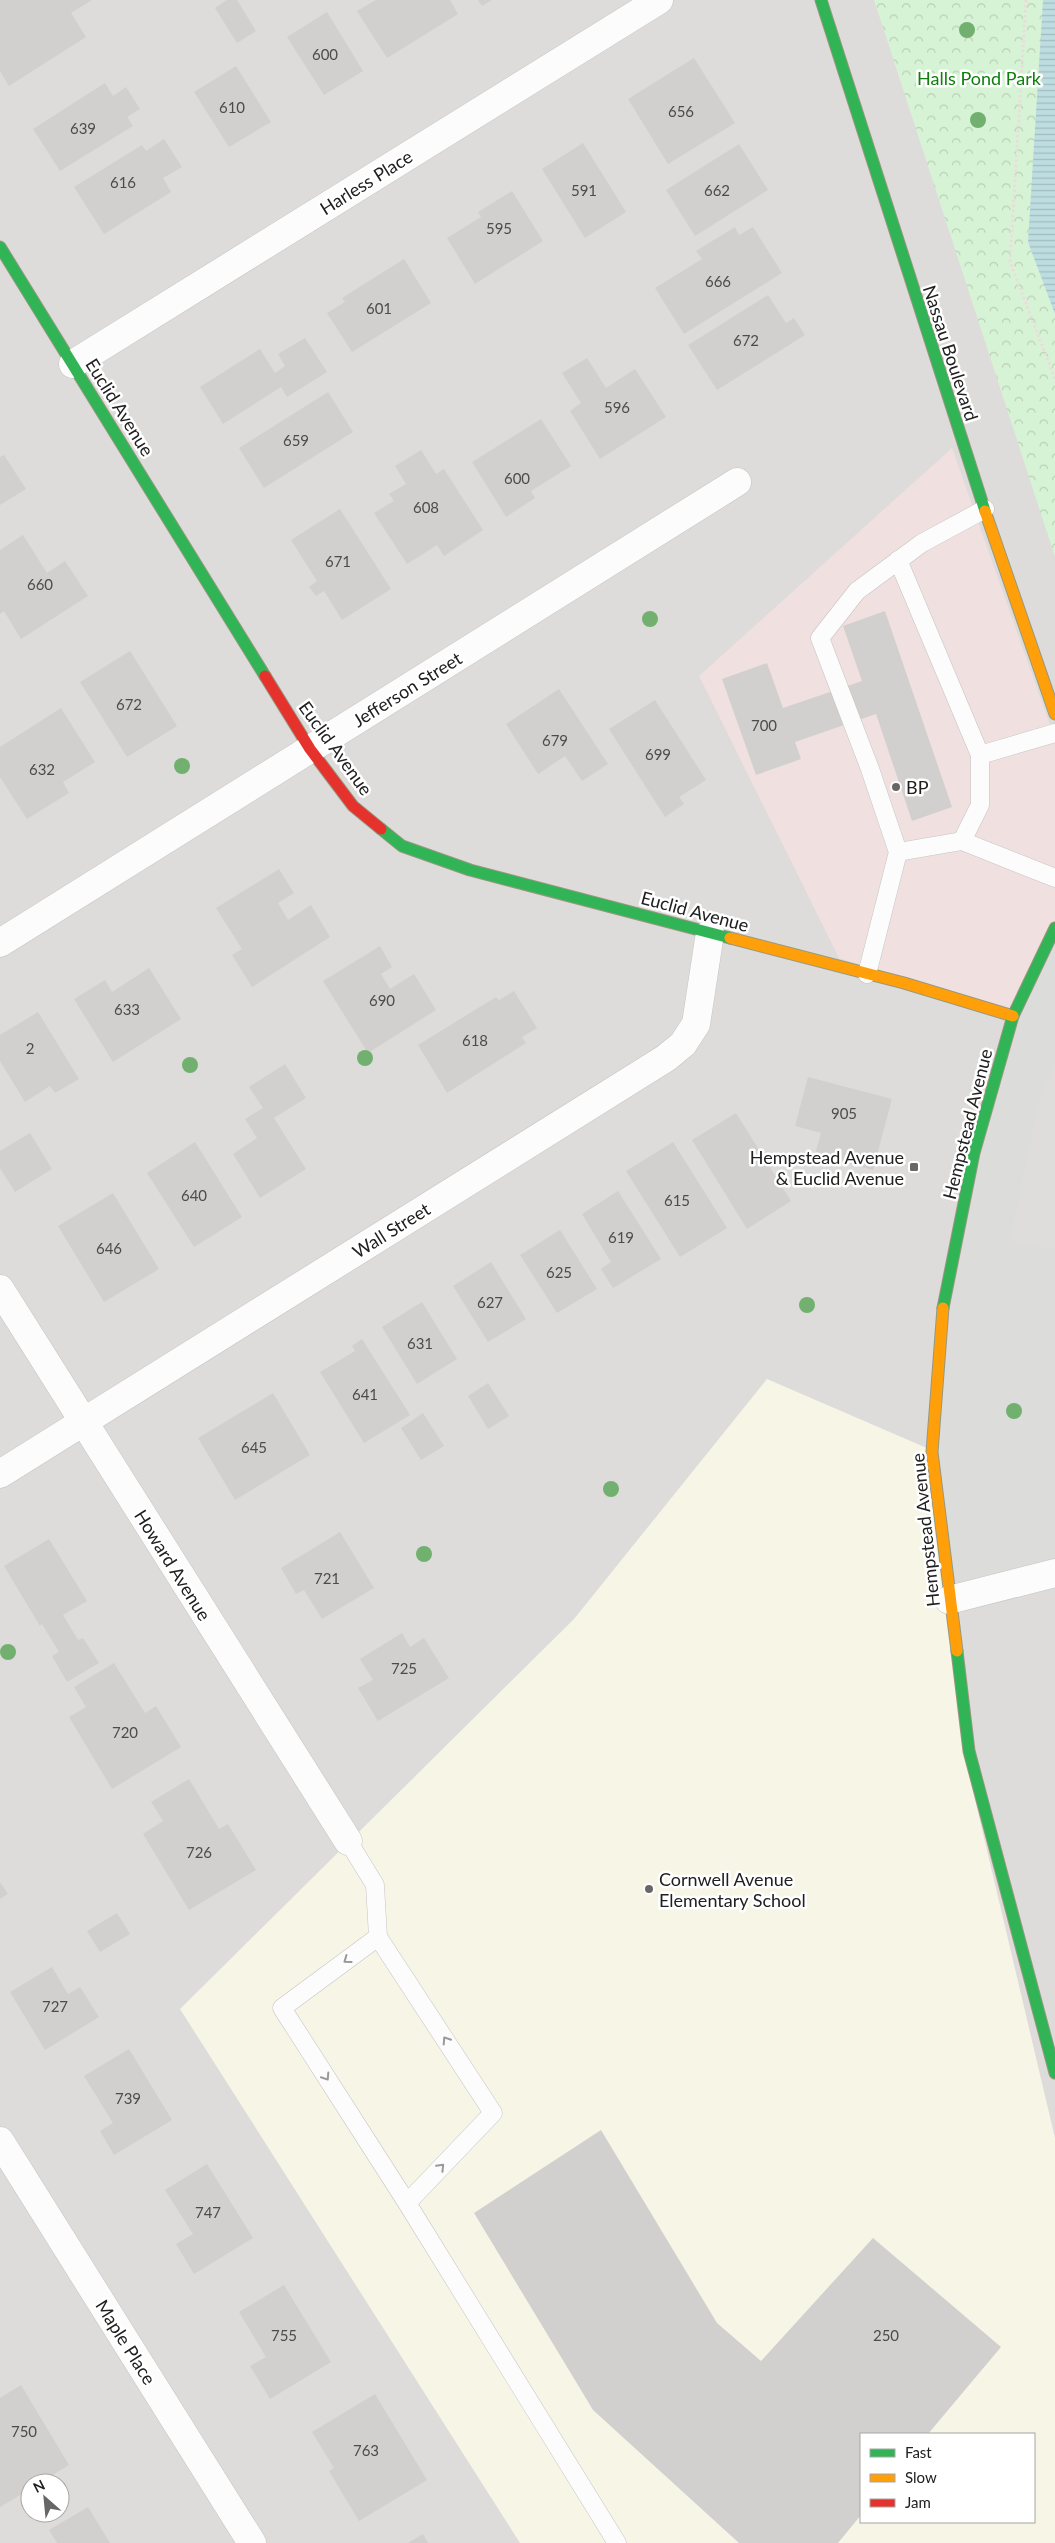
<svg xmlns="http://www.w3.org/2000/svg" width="1055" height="2543" font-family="Lato,sans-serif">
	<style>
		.residential { fill: #dddcda; fill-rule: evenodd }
		.commercial { fill: #f0e0e0 }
		.education { fill: #f7f5e5; fill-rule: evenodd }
		.religious { fill: #dcdcda }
		.park { fill: url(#park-crowns) }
		.parking { fill: #dedddc }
		.water { fill: url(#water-rules) }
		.building { fill: #d2d0ce }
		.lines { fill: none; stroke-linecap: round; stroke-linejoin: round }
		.lane-casing { stroke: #c5c4c3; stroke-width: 19 }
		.street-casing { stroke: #c5c4c3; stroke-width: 29 }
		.fast-casing { stroke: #989880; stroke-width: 13 }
		.slow-casing { stroke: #989880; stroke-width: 13 }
		.jam-casing { stroke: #989880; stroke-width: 13 }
		.path { stroke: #ebdbdb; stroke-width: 3; stroke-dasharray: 2.5 2.5; stroke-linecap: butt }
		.lane { stroke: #fcfcfc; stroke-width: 18 }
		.street { stroke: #fcfcfc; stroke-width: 28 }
		.fast { stroke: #30b455; stroke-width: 11 }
		.slow { stroke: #ff9f0a; stroke-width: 11 }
		.jam { stroke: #e5322d; stroke-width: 11 }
		.tree { fill: #72b070 }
		.oneway { stroke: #999 }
		.poi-dot { fill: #686766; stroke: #fff; stroke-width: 2 }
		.labels { text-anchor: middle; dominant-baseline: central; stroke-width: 5; stroke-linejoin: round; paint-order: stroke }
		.number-label { font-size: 15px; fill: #4c4c4c }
		.park-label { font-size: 18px; fill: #0d7f0d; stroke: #fff }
		.street-label { font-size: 18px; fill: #202020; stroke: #fff }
		.poi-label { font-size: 18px; fill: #202020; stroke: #fff; text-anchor: start }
	</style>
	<defs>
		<pattern id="park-crowns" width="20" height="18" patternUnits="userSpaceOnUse" patternTransform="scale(1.25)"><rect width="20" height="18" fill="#d7f3d5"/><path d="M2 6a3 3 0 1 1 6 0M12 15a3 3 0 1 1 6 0" fill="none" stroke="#b8d0b7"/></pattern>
		<pattern id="water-rules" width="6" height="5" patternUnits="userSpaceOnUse" patternTransform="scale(1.25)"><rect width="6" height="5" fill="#bddde1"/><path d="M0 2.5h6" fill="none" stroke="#a2bdc1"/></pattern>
	</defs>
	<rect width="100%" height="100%" fill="#eeece9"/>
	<path class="residential" d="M0,0H1055V2543H0ZM861,2434H1034V2522H861ZM30,2483H60V2513H30Z"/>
	<path class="commercial" d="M952,448L1055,739V926L1012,1012L839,958L699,676Z"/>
	<path class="education" d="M767,1379L936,1452L968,1770L1055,2138V2543H520L180,2009L574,1619ZM861,2434H1034V2522H861Z"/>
	<path class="religious" d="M1055,926V1567L952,1595L936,1452L978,1154Z"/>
	<path class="park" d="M874,0H1055V557L877,9Z"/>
	<path class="parking" d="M1055,1064V1249L1010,1241L1039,1099Z"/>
	<path class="water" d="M1043,0H1055V314L1028,242Z"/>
	<g class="building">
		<path d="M0,0H92L71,13L86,37L9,86L0,71Z"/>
		<path d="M227,0H237L256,31L237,43L215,8Z"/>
		<path d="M376,0H450L458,14L387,58L357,11Z"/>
		<path d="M478,0H492L482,6Z"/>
		<path d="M327,12L363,71L324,95L287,37Z"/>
		<path d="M694,58L735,123L668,164L628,99Z"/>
		<path d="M236,66L271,122L229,147L194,92Z"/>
		<path d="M105,83L113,96L126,87L140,109L127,117L133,126L60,171L33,129Z"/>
		<path d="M164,139L182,167L163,178L171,192L104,234L74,187L142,145L146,151Z"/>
		<path d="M583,143L626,212L585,238L542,169Z"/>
		<path d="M739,144L768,190L695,236L666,190Z"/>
		<path d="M512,191L543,241L475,284L447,238L481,217L478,212Z"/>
		<path d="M735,227L739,235L753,227L782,273L684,334L655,288L702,259L696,251Z"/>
		<path d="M404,259L431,303L352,352L327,313L345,302L342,298Z"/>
		<path d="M768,295L786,323L794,318L805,335L717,390L688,345Z"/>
		<path d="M305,338L327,372L287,397L281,387L223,424L200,387L260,349L275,373L285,366L278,354Z"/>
		<path d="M587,358L606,388L635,369L666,417L600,459L570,411L581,403L562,373Z"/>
		<path d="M328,392L353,432L264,488L239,448Z"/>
		<path d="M541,419L571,466L531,491L535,498L506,517L472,462Z"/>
		<path d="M421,450L436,474L444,469L483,530L444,556L437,545L407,564L374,513L394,501L389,494L406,484L395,466Z"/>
		<path d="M4,455L26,489L0,505V457Z"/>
		<path d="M340,509L391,589L342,620L324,591L316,596L309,587L317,581L291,540Z"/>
		<path d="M23,535L47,573L65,561L88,596L21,639L4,611L0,614V550Z"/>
		<path d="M885,611L952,807L912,821L876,714L795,742L801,759L756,775L722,679L767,663L783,708L862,681L843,626Z"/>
		<path d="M130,651L177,726L127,757L80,682Z"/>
		<path d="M559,689L608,764L582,781L565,756L538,774L506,724Z"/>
		<path d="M655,700L706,780L679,797L684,804L665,817L609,729Z"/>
		<path d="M61,708L95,762L63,782L69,793L27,819L0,777V747Z"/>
		<path d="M279,869L294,893L278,903L288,920L311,905L330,937L252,987L232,955L242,949L216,908Z"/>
		<path d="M380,946L392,967L381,974L390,989L414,974L436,1010L368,1053L323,981Z"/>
		<path d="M149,968L181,1019L113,1062L74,999L105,980L112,992Z"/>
		<path d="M514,991L537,1028L522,1037L526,1043L447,1093L418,1045L496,997L499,1000Z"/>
		<path d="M38,1012L79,1079L55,1093L50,1086L25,1102L0,1061V1035Z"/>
		<path d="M285,1064L306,1098L274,1118L306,1169L260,1198L233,1154L257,1138L245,1119L263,1108L249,1087Z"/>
		<path d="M808,1077L892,1099L873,1170L815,1154L821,1133L795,1126Z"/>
		<path d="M736,1113L791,1201L747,1229L692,1140Z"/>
		<path d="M30,1133L52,1169L15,1192L0,1168V1151Z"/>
		<path d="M195,1142L242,1217L194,1247L147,1173Z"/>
		<path d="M673,1142L727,1228L680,1257L626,1171Z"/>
		<path d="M618,1191L661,1259L613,1288L601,1269L611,1262L582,1214Z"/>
		<path d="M113,1193L159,1269L104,1302L58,1226Z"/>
		<path d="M560,1230L597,1289L557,1313L520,1255Z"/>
		<path d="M491,1262L526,1319L488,1342L453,1286Z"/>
		<path d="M422,1302L457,1359L417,1384L382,1327Z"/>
		<path d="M362,1339L410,1415L364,1443L320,1372L355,1351L352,1346Z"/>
		<path d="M488,1383L509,1416L488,1429L468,1396Z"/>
		<path d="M273,1393L310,1455L235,1500L198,1438Z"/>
		<path d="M423,1413L444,1446L421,1460L401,1428Z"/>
		<path d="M340,1532L374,1588L322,1619L304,1590L296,1594L281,1568Z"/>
		<path d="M49,1539L87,1601L63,1615L78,1640L83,1638L99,1663L67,1682L52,1656L59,1652L42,1624L40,1626L4,1566Z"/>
		<path d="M402,1633L410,1647L424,1638L449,1678L378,1721L358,1688L373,1680L360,1659Z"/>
		<path d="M114,1663L145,1713L156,1706L181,1747L112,1789L69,1717L86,1707L74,1687Z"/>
		<path d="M189,1779L219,1829L228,1824L256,1870L189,1910L143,1834L163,1821L151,1802Z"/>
		<path d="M0,1882L8,1894L0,1899Z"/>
		<path d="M117,1913L130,1934L100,1952L87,1931Z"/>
		<path d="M52,1967L68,1994L80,1987L99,2017L45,2050L10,1992Z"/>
		<path d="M129,2049L172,2120L114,2155L100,2131L113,2123L84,2076Z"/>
		<path d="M601,2130L717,2323L761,2361L873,2238L1001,2347L928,2434H861V2515L838,2543H739L593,2410L474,2213Z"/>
		<path d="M207,2164L253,2238L194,2274L176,2244L193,2234L165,2190Z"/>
		<path d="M284,2285L331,2362L270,2399L250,2366L266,2357L239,2312Z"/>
		<path d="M21,2385L69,2465L39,2483H30V2489L0,2507V2398Z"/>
		<path d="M375,2394L427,2480L359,2521L329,2471L334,2468L312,2432Z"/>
		<path d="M88,2507L110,2543H57L49,2530Z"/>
		<path d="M423,2534L428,2543H408Z"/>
	</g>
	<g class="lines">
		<defs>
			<g id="lane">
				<path d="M898,560L980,755"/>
				<path d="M962,841L980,805V755L1055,733"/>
				<path d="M898,852L962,841L1055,878"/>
				<path d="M867,974L898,852L870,769L820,638L857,591L922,543L985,509"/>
				<path d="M348,1841L375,1885L378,1937"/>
				<path d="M407,2203L493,2113L378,1937L282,2008L407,2203L617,2543"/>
			</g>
			<g id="street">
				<path d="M73,364L659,0"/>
				<path d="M0,943L737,482"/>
				<path d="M0,1289L348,1841"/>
				<path d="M0,1474L666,1058L683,1044L696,1024L710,933"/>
				<path d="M949,1600L1055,1573"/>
				<path d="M0,2141L252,2543"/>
			</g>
			<g id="fast">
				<path d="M821,0L985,511"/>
				<path d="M0,247L265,676"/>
				<path d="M381,829L402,846L470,870L730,938"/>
				<path d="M943,1308L974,1153L1013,1016L1055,928"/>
				<path d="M957,1651L969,1751L1055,2073"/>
			</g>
			<g id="slow">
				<path d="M985,511L1055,714"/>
				<path d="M730,938L904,983L1013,1016"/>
				<path d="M943,1308L932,1452L957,1651"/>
			</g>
			<path id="jam" d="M265,676L310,749L353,806L381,829"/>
		</defs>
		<use href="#lane" class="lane-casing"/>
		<use href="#street" class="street-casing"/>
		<use href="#fast" class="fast-casing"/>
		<use href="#slow" class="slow-casing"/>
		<use href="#jam" class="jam-casing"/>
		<path class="path" d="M1026,0L1010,262L1055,379"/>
		<use href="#lane" class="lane"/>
		<use href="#street" class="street"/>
		<use href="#fast" class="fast"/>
		<use href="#slow" class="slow"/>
		<use href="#jam" class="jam"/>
	</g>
	<g class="tree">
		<circle cx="967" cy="30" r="8"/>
		<circle cx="978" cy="120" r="8"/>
		<circle cx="650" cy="619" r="8"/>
		<circle cx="182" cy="766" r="8"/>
		<circle cx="365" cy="1058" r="8"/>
		<circle cx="190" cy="1065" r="8"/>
		<circle cx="807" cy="1305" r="8"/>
		<circle cx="1014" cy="1411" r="8"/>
		<circle cx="611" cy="1489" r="8"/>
		<circle cx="424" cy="1554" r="8"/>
		<circle cx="8" cy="1652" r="8"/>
	</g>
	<defs><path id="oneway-chevron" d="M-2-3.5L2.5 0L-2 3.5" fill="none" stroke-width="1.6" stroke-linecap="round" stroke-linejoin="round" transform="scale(1.25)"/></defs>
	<g class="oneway">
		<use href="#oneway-chevron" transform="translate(347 1960) rotate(144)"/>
		<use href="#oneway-chevron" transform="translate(446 2040) rotate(-123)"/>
		<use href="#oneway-chevron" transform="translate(326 2077) rotate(57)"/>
		<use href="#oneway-chevron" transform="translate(441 2167) rotate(-46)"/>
	</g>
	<g class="poi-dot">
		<circle cx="896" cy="787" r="5"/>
		<rect x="909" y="1162" width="10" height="10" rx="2.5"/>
		<circle cx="649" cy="1889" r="5"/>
	</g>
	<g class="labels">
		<g class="number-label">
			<text x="325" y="54">600</text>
			<text x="232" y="107">610</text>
			<text x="681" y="111">656</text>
			<text x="83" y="128">639</text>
			<text x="123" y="182">616</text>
			<text x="584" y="190">591</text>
			<text x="717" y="190">662</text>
			<text x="499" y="228">595</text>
			<text x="718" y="281">666</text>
			<text x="379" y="308">601</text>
			<text x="746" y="340">672</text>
			<text x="617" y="407">596</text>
			<text x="296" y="440">659</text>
			<text x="517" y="478">600</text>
			<text x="426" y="507">608</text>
			<text x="338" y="561">671</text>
			<text x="40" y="584">660</text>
			<text x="129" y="704">672</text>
			<text x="764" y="725">700</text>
			<text x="555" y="740">679</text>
			<text x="658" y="754">699</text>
			<text x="42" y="769">632</text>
			<text x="382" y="1000">690</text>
			<text x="127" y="1009">633</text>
			<text x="475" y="1040">618</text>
			<text x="30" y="1048">2</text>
			<text x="844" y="1113">905</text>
			<text x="194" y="1195">640</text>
			<text x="677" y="1200">615</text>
			<text x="621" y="1237">619</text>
			<text x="109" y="1248">646</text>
			<text x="559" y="1272">625</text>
			<text x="490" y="1302">627</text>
			<text x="420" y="1343">631</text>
			<text x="365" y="1394">641</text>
			<text x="254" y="1447">645</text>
			<text x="327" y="1578">721</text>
			<text x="404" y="1668">725</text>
			<text x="125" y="1732">720</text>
			<text x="199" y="1852">726</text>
			<text x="55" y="2006">727</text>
			<text x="128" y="2098">739</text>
			<text x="208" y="2212">747</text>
			<text x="284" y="2335">755</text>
			<text x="886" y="2335">250</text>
			<text x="24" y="2431">750</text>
			<text x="366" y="2450">763</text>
		</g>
		<g class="park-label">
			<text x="979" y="78">Halls Pond Park</text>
		</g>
		<g class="street-label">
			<text transform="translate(366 182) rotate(-32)">Harless Place</text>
			<text transform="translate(951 353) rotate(72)">Nassau Boulevard</text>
			<text transform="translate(120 407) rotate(58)">Euclid Avenue</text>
			<text transform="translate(407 689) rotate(-32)">Jefferson Street</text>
			<text transform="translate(336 748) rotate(54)">Euclid Avenue</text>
			<text transform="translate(695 911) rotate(15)">Euclid Avenue</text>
			<text transform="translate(967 1124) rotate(-76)">Hempstead Avenue</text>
			<text transform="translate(391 1230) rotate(-32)">Wall Street</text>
			<text transform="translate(925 1530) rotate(-96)">Hempstead Avenue</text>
			<text transform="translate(173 1565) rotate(58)">Howard Avenue</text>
			<text transform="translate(126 2342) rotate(58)">Maple Place</text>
		</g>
		<g class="poi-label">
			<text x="906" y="787">BP</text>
			<text x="904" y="1157" text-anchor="end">Hempstead Avenue<tspan x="904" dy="21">&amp; Euclid Avenue</tspan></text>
			<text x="659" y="1879">Cornwell Avenue<tspan x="659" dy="21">Elementary School</tspan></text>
		</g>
	</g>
	<rect x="860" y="2433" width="175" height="90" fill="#ffffff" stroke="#a6a6a6"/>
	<rect x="870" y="2449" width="25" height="8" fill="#30b455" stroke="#a6a6a6"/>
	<text x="905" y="2458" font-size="15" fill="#202020">Fast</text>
	<rect x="870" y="2474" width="25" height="8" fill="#ff9f0a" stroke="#a6a6a6"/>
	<text x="905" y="2483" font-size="15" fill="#202020">Slow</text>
	<rect x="870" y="2499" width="25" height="8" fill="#e5322d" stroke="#a6a6a6"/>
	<text x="905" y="2508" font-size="15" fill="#202020">Jam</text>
	<g transform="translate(45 2498) rotate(333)"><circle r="24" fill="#ffffff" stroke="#a6a6a6"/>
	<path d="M0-4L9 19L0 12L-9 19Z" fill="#686766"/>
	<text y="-8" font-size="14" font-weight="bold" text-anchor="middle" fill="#202020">N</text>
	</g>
</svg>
